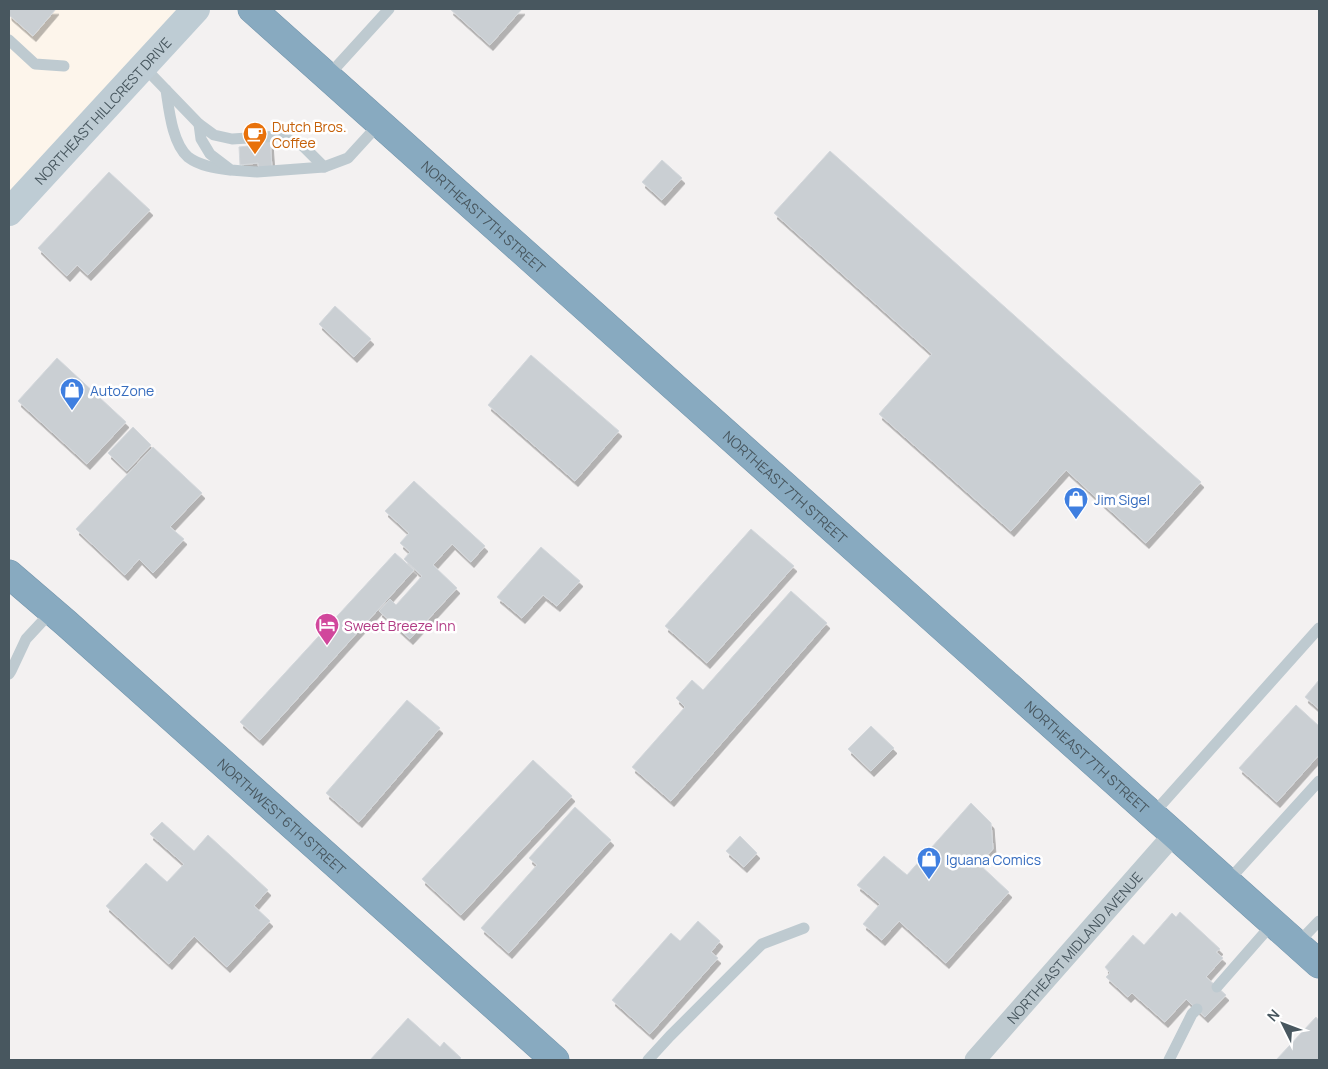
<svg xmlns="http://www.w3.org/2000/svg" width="1328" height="1069" font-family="Manrope,sans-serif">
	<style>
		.commercial { fill: #fdf5eb }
		.building { fill: #cacfd3; stroke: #d4d8dc; filter: url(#shadow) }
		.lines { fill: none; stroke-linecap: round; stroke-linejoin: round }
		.highway-casing { stroke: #7395ac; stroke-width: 29 }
		.lane { stroke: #becad0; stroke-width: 11 }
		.street { stroke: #becad0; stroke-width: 21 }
		.secondary { stroke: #beccd4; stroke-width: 28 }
		.highway { stroke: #88aac0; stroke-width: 28 }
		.labels { text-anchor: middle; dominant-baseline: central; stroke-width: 5; stroke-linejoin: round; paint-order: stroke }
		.street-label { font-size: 14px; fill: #48575f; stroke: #fff }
		.food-label { font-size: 14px; fill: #c56008; stroke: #fff; text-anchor: start }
		.shop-label { font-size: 14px; fill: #366cbe; stroke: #fff; text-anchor: start }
		.hotel-label { font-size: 14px; fill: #b23c85; stroke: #fff; text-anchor: start }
	</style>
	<defs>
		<filter id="shadow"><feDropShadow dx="3" dy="5.5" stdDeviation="0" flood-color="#0004"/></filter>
	</defs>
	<rect width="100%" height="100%" fill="#f3f1f1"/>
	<path class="commercial" d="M9,9H184L9,212Z"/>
	<g class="building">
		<path d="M9,9H56L33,36L9,15Z"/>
		<path d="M450,9H522L490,45Z"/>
		<path d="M270,138L272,169L259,170L258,163L240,165L239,147L257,145V139Z"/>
		<path d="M830,151L1201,482L1146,543L1066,470L1011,531L879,414L932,354L774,213Z"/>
		<path d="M662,160L682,178L662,200L642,182Z"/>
		<path d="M109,172L150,210L88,275L77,265L67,276L38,248Z"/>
		<path d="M335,306L371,339L354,357L319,324Z"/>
		<path d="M531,355L619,431L575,481L488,405Z"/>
		<path d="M57,358L126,422L87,464L18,401Z"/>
		<path d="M133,427L151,445L127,471L108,453Z"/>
		<path d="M153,447L202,493L170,527L184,539L153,573L139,559L125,575L76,529Z"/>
		<path d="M414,481L485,546L471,562L452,544L433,565L457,588L410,639L379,611L390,599L396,605L422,576L404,559L410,552L400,543L409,533L385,511Z"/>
		<path d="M751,529L794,566L707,663L665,626Z"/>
		<path d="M541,547L580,581L557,606L543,595L522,618L497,597Z"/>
		<path d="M395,553L414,570L260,740L240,722Z"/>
		<path d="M791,591L827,623L671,801L632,767L685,707L676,698L692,680L703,690Z"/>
		<path d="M1319,680V709L1305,697Z"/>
		<path d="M407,700L440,728L359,822L326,793Z"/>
		<path d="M1296,705L1319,726V755L1277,802L1239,768Z"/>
		<path d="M871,726L894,748L871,771L848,749Z"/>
		<path d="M533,760L572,796L461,915L422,879Z"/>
		<path d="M971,803L991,823L993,849L979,864L1009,892L946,963L899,921L882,940L863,924L880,904L857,885L884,856L907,875Z"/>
		<path d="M575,807L611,840L509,953L481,928L537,865L529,858Z"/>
		<path d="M162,822L194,851L208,835L268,890L254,906L270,921L227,967L194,936L169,964L106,906L146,863L167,882L184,864L150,834Z"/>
		<path d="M740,836L757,853L744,867L726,851Z"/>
		<path d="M1180,912L1220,949L1216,952L1223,958L1206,977L1226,995L1205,1017L1186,999L1165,1022L1132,993L1128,997L1106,977L1110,973L1105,967L1133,935L1144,945L1172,913L1176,917Z"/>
		<path d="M698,921L720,941L711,952L718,958L650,1034L612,1000L671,933L680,941Z"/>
		<path d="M1316,1017L1319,1021V1060H1276Z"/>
		<path d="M408,1018L440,1047L444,1042L461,1058L459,1060H370Z"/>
	</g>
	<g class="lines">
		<defs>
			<g id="highway">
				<path id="s3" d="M252,9L1319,964"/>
				<path id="s4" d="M9,574L66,623L555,1060"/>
			</g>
		</defs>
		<use href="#highway" class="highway-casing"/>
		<g class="lane">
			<path d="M9,40L35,64L64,66"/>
			<path d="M143,66L199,124L214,135L232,139L280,136L303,146L324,167"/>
			<path d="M328,76L389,9"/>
			<path d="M166,90C169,109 172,143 188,157C200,166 215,168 230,170"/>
			<path d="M199,124L201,139L210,154L231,170L257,172L324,167L348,158L380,123"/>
			<path d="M9,674L11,671L26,639L52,611"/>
			<path d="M1152,815L1319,628"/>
			<path d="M1227,882L1319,781"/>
			<path d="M1297,944L1319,921"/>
			<path d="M1217,987L1273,923"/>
			<path d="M648,1060L670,1036L762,944L804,928"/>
			<path d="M1169,1060L1192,1014L1197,1009"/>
		</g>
		<path class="street" id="s1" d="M975,1060L1173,835"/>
		<path class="secondary" id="s2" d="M9,212L196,9"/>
		<use href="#highway" class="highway"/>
	</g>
	<defs>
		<symbol id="cafe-pin" viewBox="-11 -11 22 30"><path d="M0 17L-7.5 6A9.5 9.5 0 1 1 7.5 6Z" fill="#e8710a" stroke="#fff"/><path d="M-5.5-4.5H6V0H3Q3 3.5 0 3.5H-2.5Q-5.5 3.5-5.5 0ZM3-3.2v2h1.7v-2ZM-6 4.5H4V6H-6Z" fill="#fff"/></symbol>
		<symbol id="shop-pin" viewBox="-11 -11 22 30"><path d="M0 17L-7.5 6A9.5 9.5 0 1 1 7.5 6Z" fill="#3f7fe0" stroke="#fff"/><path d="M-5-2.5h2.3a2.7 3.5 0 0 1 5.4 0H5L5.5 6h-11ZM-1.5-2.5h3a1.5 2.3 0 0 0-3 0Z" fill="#fff"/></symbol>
		<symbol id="hotel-pin" viewBox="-11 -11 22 30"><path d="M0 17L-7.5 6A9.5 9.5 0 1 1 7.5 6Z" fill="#d1479c" stroke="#fff"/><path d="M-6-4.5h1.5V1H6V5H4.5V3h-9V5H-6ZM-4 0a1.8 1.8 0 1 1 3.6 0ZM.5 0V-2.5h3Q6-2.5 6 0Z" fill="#fff"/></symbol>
	</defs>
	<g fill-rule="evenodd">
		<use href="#cafe-pin" x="241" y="120" width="28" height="38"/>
		<use href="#shop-pin" x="58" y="376" width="28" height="38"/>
		<use href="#shop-pin" x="1062" y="485" width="28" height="38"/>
		<use href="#hotel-pin" x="313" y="611" width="28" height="38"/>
		<use href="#shop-pin" x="915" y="845" width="28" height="38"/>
	</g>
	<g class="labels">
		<g class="street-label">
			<text stroke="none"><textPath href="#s2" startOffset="138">NORTHEAST HILLCREST DRIVE</textPath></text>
			<text stroke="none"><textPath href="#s3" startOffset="311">NORTHEAST 7TH STREET</textPath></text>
			<text stroke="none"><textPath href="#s3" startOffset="716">NORTHEAST 7TH STREET</textPath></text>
			<text stroke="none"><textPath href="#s3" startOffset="1121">NORTHEAST 7TH STREET</textPath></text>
			<text stroke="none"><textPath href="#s4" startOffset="365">NORTHWEST 6TH STREET</textPath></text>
			<text stroke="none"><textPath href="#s1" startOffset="150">NORTHEAST MIDLAND AVENUE</textPath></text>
		</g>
		<g class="food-label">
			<text x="272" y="126">Dutch Bros.<tspan x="272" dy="16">Coffee</tspan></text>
		</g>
		<g class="shop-label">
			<text x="90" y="390">AutoZone</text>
			<text x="1094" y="499">Jim Sigel</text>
			<text x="946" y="859">Iguana Comics</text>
		</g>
		<g class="hotel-label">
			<text x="344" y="625">Sweet Breeze Inn</text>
		</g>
	</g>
	<rect width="1328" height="1069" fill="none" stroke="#48575f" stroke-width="20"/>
	<g transform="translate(1283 1024) rotate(312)" stroke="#ffffff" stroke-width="4" paint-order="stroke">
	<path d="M0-4L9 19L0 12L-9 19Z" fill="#48575f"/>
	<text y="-8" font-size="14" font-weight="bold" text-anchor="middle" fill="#48575f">N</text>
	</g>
</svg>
